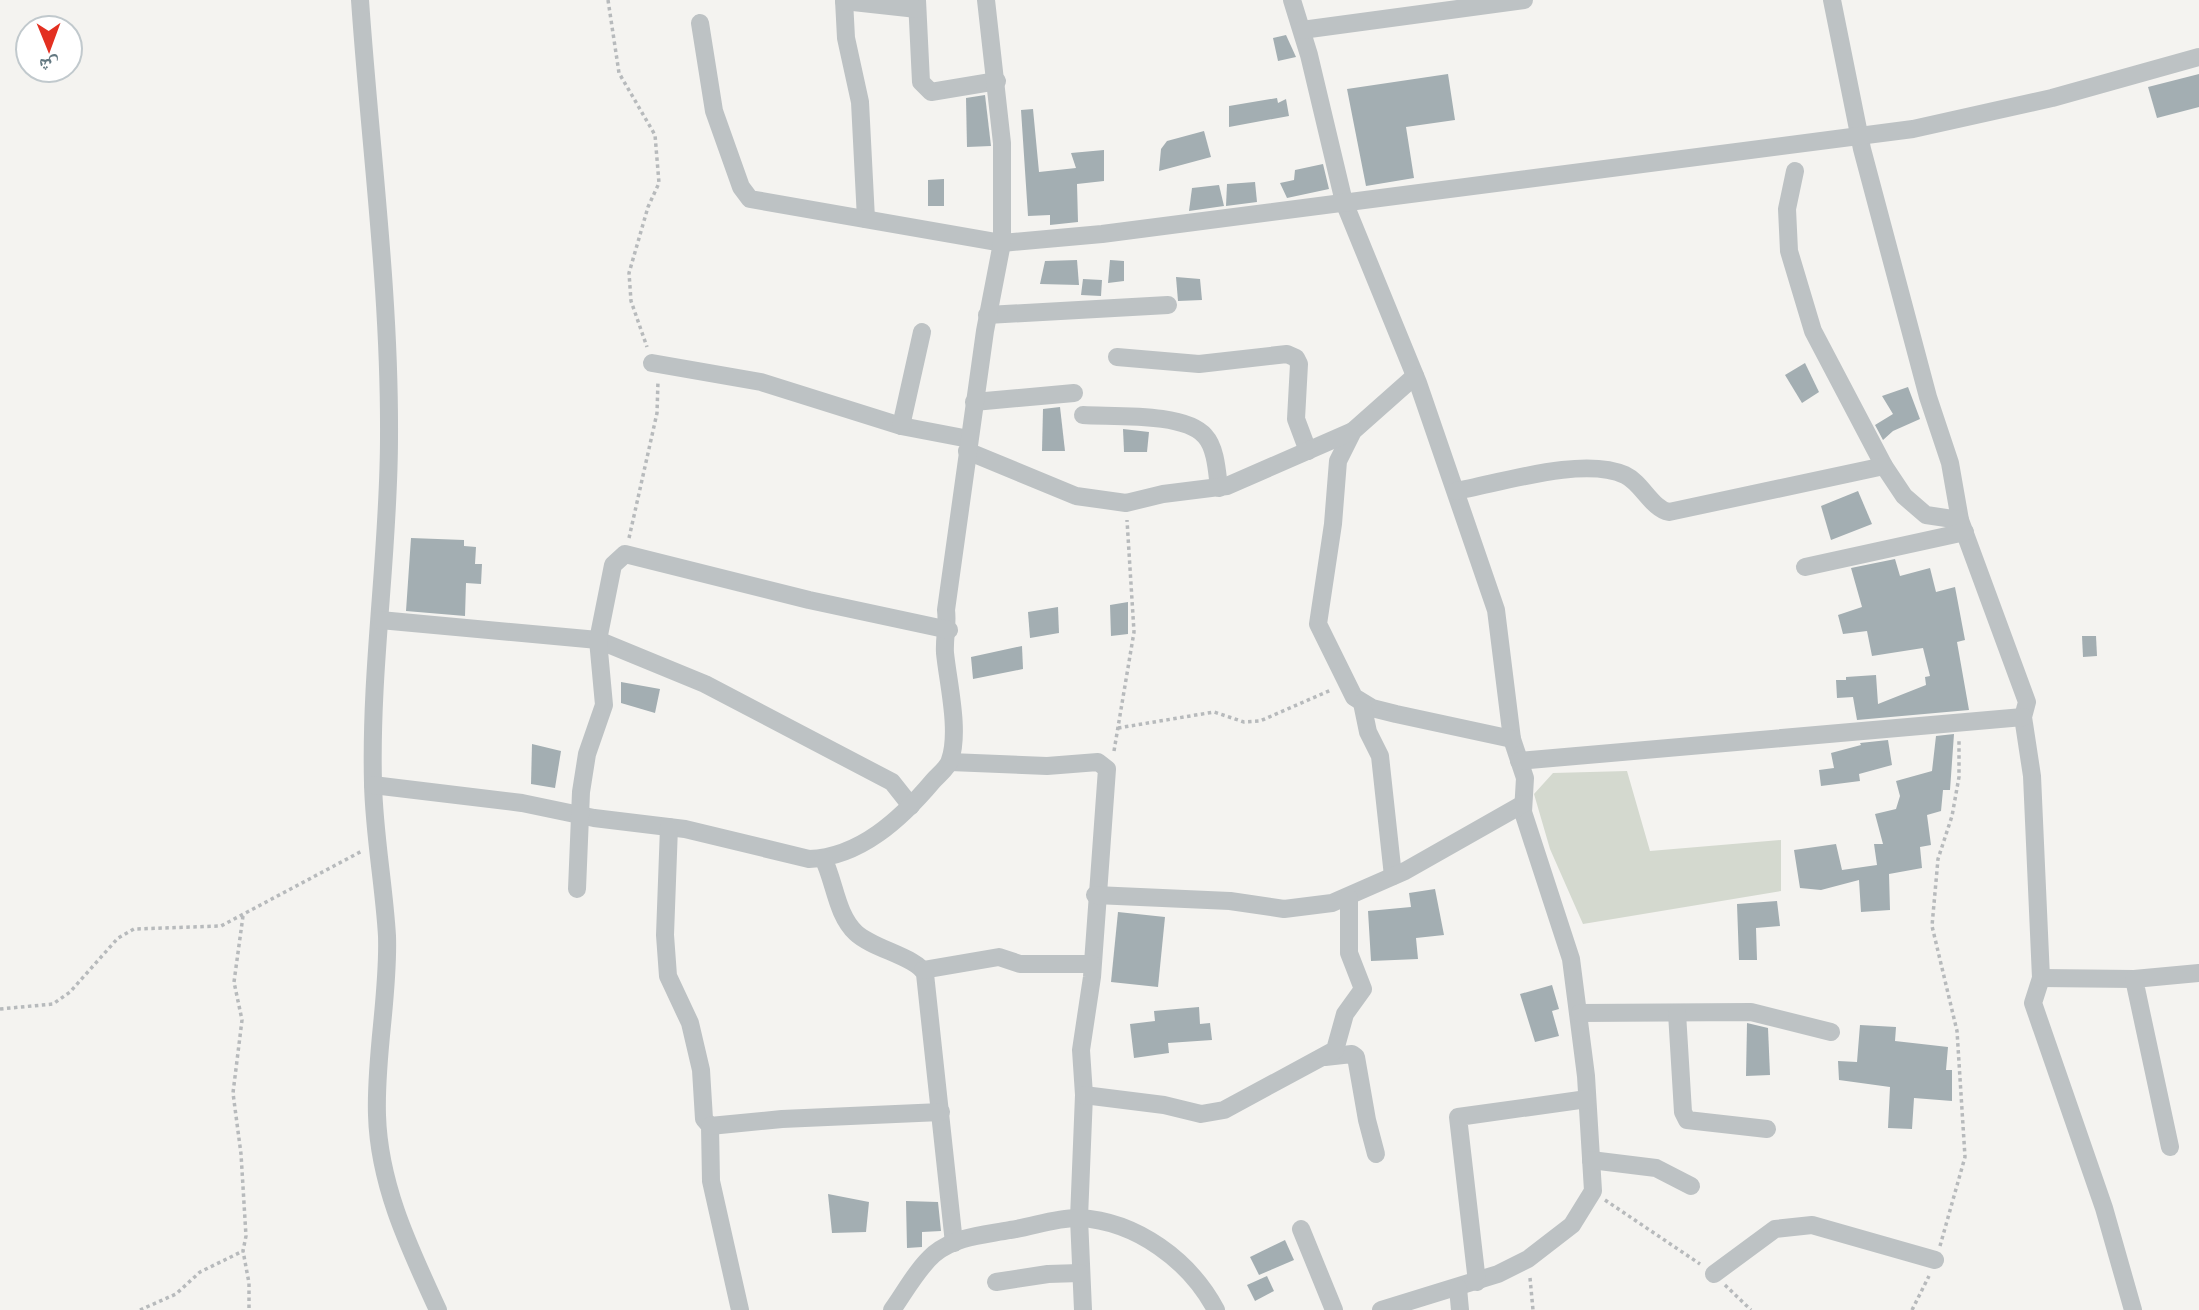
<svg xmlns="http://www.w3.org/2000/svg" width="2199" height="1310" font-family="Mulish,'Noto Naskh Arabic',sans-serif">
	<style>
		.green { fill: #d4d9cf }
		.building { fill: #a3aeb2 }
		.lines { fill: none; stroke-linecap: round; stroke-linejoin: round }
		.path { stroke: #b7babc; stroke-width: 3.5; stroke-dasharray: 3.5 3.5; stroke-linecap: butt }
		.street { stroke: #bdc2c4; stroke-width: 18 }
	</style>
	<rect width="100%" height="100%" fill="#f4f3f0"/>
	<path class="green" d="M1627,771L1650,851L1781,840V891L1583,924L1550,849L1534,794L1553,773Z"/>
	<g class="building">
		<path d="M1286,35L1296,57L1278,61L1273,38Z"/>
		<path d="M1448,74L1455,120L1406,127L1414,178L1366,186L1347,89Z"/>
		<path d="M2199,74V107L2157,118L2148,87Z"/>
		<path d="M985,95L991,146L967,147L966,98Z"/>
		<path d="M1277,98L1278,103L1286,99L1289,116L1229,127V106Z"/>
		<path d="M1033,109L1039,172L1076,168L1071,153L1104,150V181L1077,184L1078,222L1050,225V215L1028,216L1021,110Z"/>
		<path d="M1204,131L1211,157L1159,171L1161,149L1167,141Z"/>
		<path d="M1323,164L1329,189L1287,198L1280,183L1294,180L1295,170Z"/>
		<path d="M944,179V206H928V180Z"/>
		<path d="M1255,182L1257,202L1226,206L1227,184Z"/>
		<path d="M1219,185L1224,206L1189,211L1192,188Z"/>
		<path d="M1077,260L1079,285L1040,284L1045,261Z"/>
		<path d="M1110,260L1124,261V281L1108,283Z"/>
		<path d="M1176,277L1200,279L1202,300L1178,301Z"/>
		<path d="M1083,279L1102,280L1101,296L1081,295Z"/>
		<path d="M1805,363L1819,392L1802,403L1785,375Z"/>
		<path d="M1908,387L1920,419L1893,431L1883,440L1875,425L1893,414L1882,396Z"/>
		<path d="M1060,407L1065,451H1042L1043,409Z"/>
		<path d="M1123,429L1149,432L1147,452H1124Z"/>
		<path d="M1858,491L1872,524L1831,540L1821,506Z"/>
		<path d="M411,538L464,540V546L476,547L475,564H482L481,584L466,583L465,616L406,611Z"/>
		<path d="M1895,559L1900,576L1930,568L1936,592L1955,587L1965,640L1957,642L1969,710L1857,720L1853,697L1837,698L1836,680H1846V677L1876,675L1878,704L1926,685L1925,677L1930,676L1923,648L1872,656L1867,631L1843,634L1838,615L1862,607L1851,568Z"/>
		<path d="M1128,602V634L1111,636L1110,605Z"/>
		<path d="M1058,607L1059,633L1030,638L1028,612Z"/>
		<path d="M2082,636H2096L2097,656L2083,657Z"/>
		<path d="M1022,646L1023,669L973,679L971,657Z"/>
		<path d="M621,682L660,689L655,713L621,703Z"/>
		<path d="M1954,734L1950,790H1943L1941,811L1927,815L1931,845L1920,847L1922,868L1889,874L1890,910L1861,912L1859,880L1821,890L1800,888L1794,850L1836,844L1842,870L1877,865L1874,844H1883L1875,814L1896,809L1900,796L1896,781L1932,771L1936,736Z"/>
		<path d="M1888,740L1892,765L1859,774L1860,781L1821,786L1819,770L1834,768L1831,753L1861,745L1860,743Z"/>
		<path d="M532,744L561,751L555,788L531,784Z"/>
		<path d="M1435,889L1444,935L1416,938L1418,959L1371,961L1368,911L1411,907L1409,893Z"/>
		<path d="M1777,901L1780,926L1756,928L1757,960H1739L1737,904Z"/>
		<path d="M1118,912L1165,917L1158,987L1111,982Z"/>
		<path d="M1552,985L1559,1009L1552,1011L1559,1036L1535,1042L1520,994Z"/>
		<path d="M1199,1007L1200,1024L1210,1023L1212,1040L1168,1043L1169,1053L1134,1058L1130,1024L1155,1021L1154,1011Z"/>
		<path d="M1747,1023L1768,1028L1770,1075L1746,1076Z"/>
		<path d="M1860,1025L1896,1027L1895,1041L1948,1047L1946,1070H1952V1101L1914,1098L1912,1129L1888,1128L1890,1087L1839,1080L1838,1061L1857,1062Z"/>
		<path d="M828,1194L869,1202L866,1232L832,1233Z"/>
		<path d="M906,1201L938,1202L941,1231L922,1232V1247L907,1248Z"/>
		<path d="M1285,1240L1294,1260L1259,1275L1250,1257Z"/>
		<path d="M1267,1276L1274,1291L1255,1301L1247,1285Z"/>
	</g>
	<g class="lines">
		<g class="path">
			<path d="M608,0L619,73L655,135L659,183L648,207L629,273L631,301L647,347"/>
			<path d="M629,538L657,413L658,381"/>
			<path d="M1118,728L1214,712L1244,722L1260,721L1331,690"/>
			<path d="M1114,751L1134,632L1127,520"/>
			<path d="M243,916L234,982L242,1020L233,1093L241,1154L246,1236L243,1251L249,1283V1310"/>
			<path d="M0,1009L53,1004L70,992L118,938L134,929L221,926L362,851"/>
			<path d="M1605,1200L1700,1264"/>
			<path d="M1940,1246L1965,1157L1957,1031L1932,926L1938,859L1952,816L1959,777V739"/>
			<path d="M1530,1278L1533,1310"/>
			<path d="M1725,1285L1751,1310"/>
			<path d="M140,1310L176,1294L200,1272L243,1251"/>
			<path d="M1912,1310L1929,1276"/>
		</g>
		<g class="street">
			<path d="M360,0C370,146 390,291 389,438C389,553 370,668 373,783C374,834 384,885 387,936C389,995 375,1055 377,1115C379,1185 409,1247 438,1310"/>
			<path d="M844,0L846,38L860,102L866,219"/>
			<path d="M917,0L921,82L931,92L997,81"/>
			<path d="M1292,0L1309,55L1344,202L1418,383L1496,610L1512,739L1525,778L1523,812L1571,959L1586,1076L1593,1191L1572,1225L1528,1259L1498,1274L1381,1310"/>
			<path d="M1832,0L1862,149L1928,397L1950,463L1960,520L2027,702L2023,717L2032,776L2041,978L2033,1003L2104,1208L2133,1310"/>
			<path d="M844,1L917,9"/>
			<path d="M700,23L714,111L741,187L750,199L1002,243L1102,234L1913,129L2052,98L2199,57"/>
			<path d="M1302,30L1524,0"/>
			<path d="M1795,171L1787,209L1789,251L1813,331L1884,466L1904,496L1926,515L1960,520"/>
			<path d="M987,315L1168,305"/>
			<path d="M1117,357L1199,364L1287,354L1296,358L1299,364L1296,419L1308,451"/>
			<path d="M652,363L761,382L901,426L969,439"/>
			<path d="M1415,376L1353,431L1338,461L1333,524L1318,624L1354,697L1372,708L1396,714L1512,739"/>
			<path d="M974,402L1074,393"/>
			<path d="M1083,415C1112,417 1185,412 1205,436C1216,448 1217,472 1219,488"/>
			<path d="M901,426L922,332"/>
			<path d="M967,451L1076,496L1126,503L1163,494L1227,486L1353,431"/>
			<path d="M1456,491C1501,483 1583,456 1625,475C1642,483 1652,509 1669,512L1884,466"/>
			<path d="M1805,567L1965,532"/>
			<path d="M380,620L598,640L705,684L892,782L911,806"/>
			<path d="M1362,703L1368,732L1380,756L1393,876"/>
			<path d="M1519,761L2023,717"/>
			<path d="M950,762L1047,766L1098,762L1107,769L1092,977L1081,1050L1084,1095L1079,1218L1083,1310"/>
			<path d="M373,785L522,803L594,818L685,829L809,859C860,857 901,819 933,781C938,775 948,768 950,760C960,731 948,683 945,653C944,638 948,625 946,610L985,331L1002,243V143L986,0"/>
			<path d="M669,827L665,935L668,976L690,1023L701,1070L704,1119L710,1126L711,1181L740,1310"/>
			<path d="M823,858C835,882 836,914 856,933C873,949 917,957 925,974L954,1243"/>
			<path d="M577,889L581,792L587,754L604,705L598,640L613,565L625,554L809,600L949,630"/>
			<path d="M1095,895L1230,901L1284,909L1332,903L1405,871L1523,804"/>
			<path d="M923,970L999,957L1020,964H1092"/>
			<path d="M2041,978L2134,979"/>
			<path d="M1580,1013L1751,1012L1831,1032"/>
			<path d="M1677,1013L1683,1112L1687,1120L1767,1129"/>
			<path d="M1325,1057L1352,1054L1356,1057L1367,1120L1376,1154"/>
			<path d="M1084,1095L1164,1105L1201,1114L1224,1110L1335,1050L1345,1014L1363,989L1349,953V898"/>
			<path d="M710,1126L782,1119L941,1112"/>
			<path d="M2170,1147L2134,979L2199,973"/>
			<path d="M1591,1160L1656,1168L1691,1186"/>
			<path d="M1301,1229L1334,1310"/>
			<path d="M1714,1274L1775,1229L1812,1225L1935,1260"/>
			<path d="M996,1282L1048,1274L1080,1273"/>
			<path d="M1477,1282L1458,1117L1587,1099"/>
			<path d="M1458,1288L1460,1310"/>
			<path d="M892,1310C905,1292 917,1269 934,1254C956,1236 984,1235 1010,1230C1032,1227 1058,1217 1079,1218C1137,1221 1190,1261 1216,1310"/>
		</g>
	</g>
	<g transform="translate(49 49) rotate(179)"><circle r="33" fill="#ffffff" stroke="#c1c9cd" stroke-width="2"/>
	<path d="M0-5L12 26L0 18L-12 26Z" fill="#e33021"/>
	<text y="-10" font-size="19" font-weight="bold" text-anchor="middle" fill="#637881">ش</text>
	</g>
</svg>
